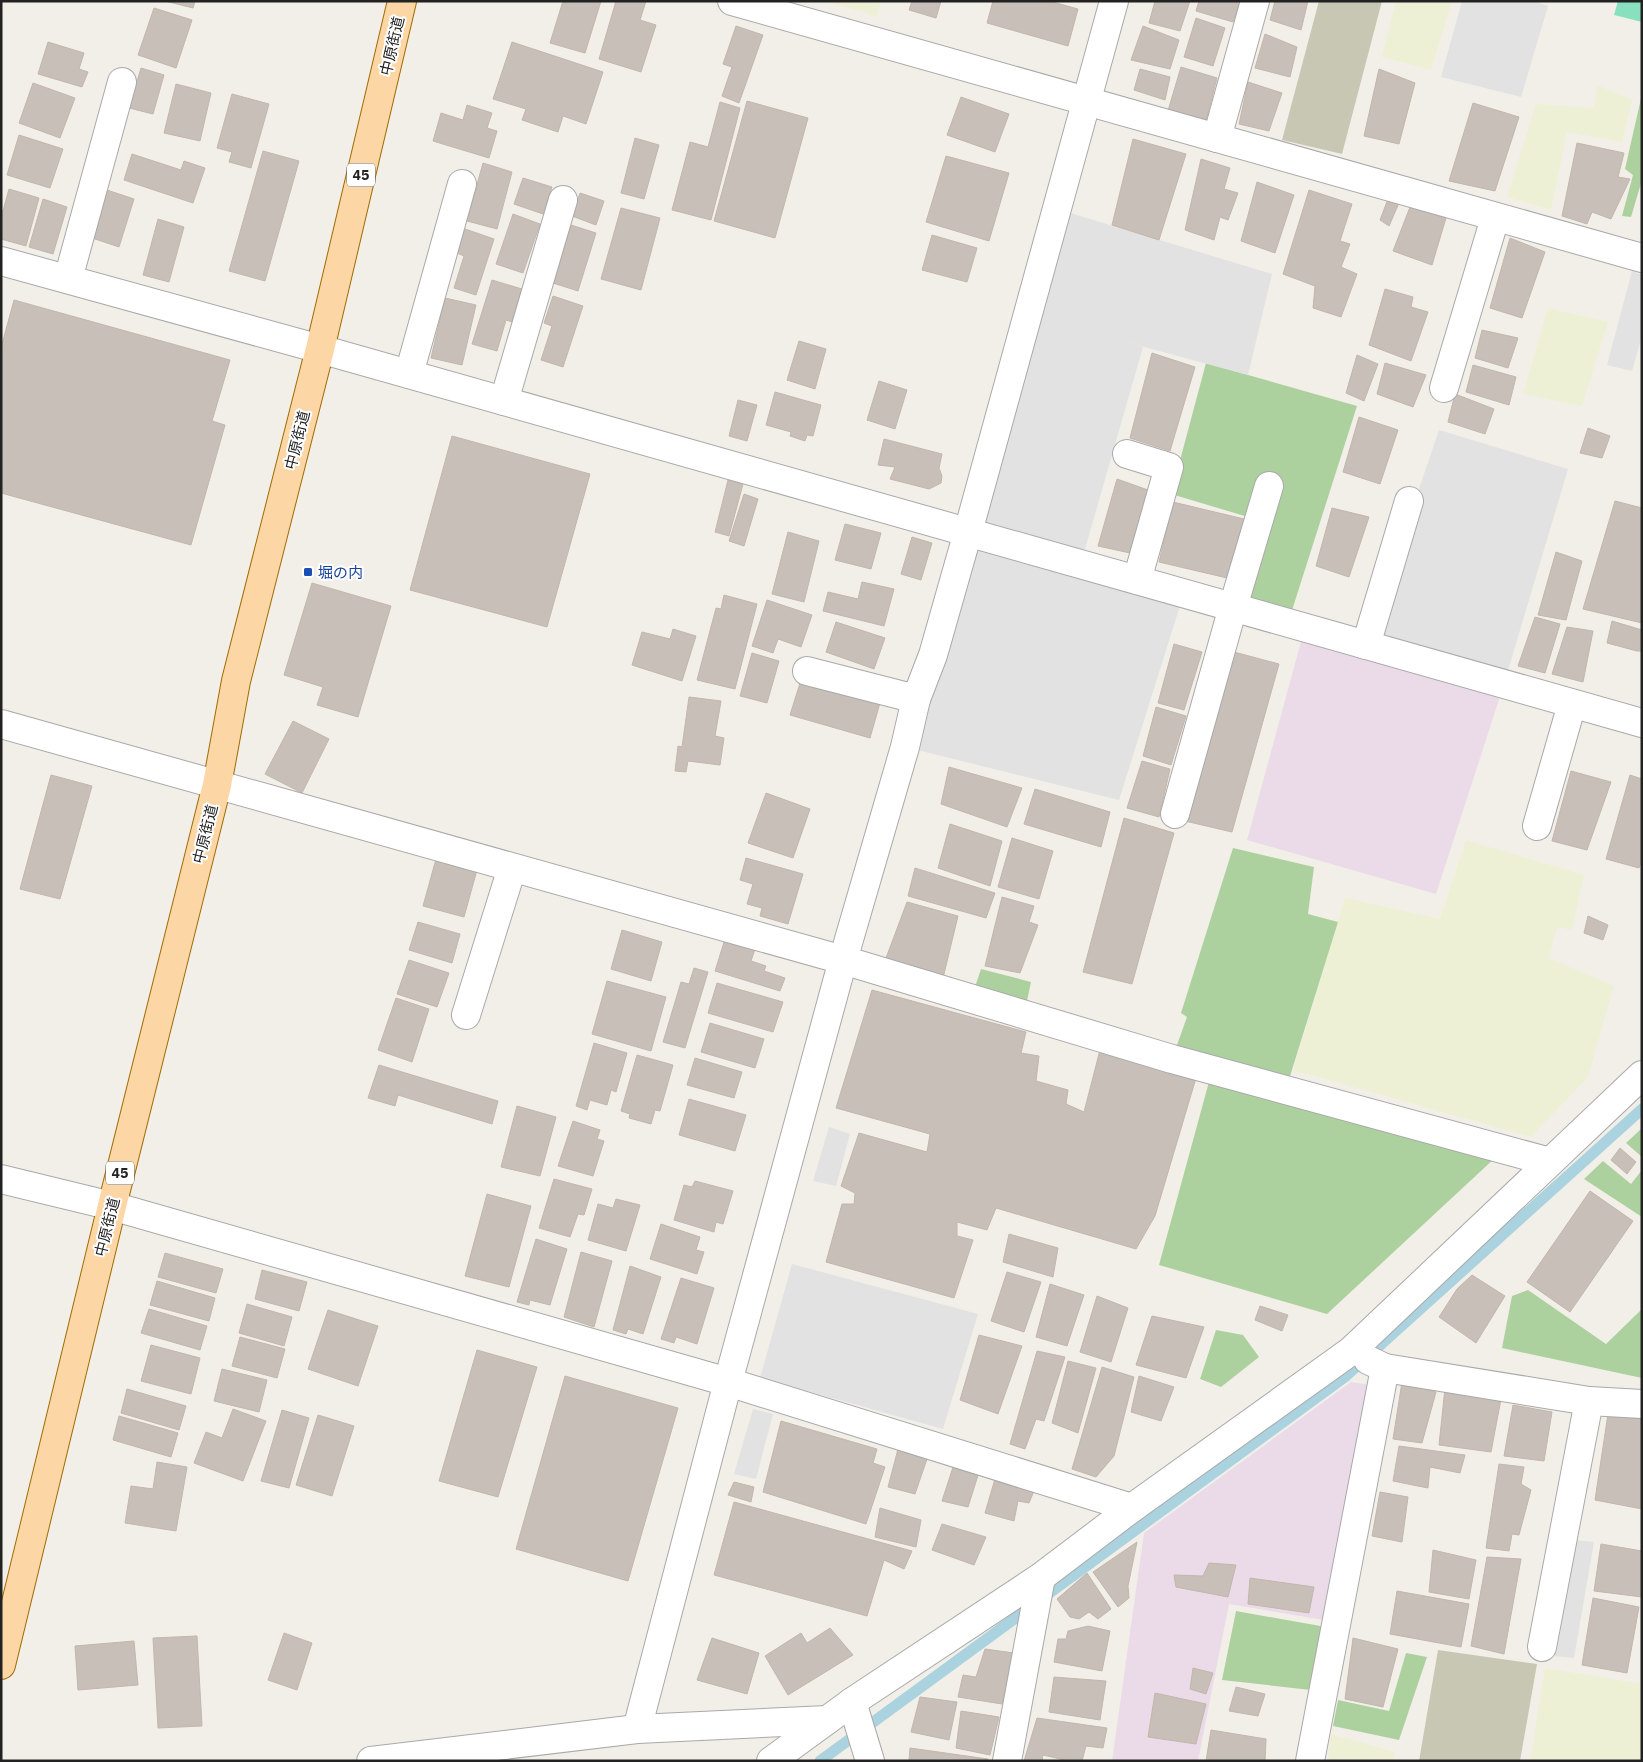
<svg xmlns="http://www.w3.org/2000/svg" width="1643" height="1762" font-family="'IBM Plex Sans','Noto Sans JP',sans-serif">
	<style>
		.industrial { fill: #ebdbe8 }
		.construction { fill: #c7c7b4 }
		.farmland { fill: #eef0d5 }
		.forest { fill: #add19e }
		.pitch { fill: #88e0be }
		.parking { fill: #e2e2e2 }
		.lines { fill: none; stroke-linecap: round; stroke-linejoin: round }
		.stream { stroke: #aad3df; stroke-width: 11 }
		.building { fill: #c7bfb8; stroke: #c4b6ab }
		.minor-casing { stroke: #a9a9a9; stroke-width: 30 }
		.major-casing { stroke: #a06b00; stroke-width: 30 }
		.minor { stroke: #fff; stroke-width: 28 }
		.major { stroke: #fcd6a4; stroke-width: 28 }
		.transit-dot { fill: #1a4fb4; stroke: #fff; stroke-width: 2 }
		.labels { text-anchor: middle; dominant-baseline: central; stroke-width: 4; stroke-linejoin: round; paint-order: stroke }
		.shield { fill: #fff; stroke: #646464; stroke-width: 1 }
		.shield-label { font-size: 14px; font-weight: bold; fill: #222 }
		.street-label { font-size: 15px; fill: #222; stroke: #fff }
		.transit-label { font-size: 15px; fill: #164399; stroke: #fff; text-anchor: start }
	</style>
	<rect width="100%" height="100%" fill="#f2efe9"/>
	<g class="industrial">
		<path d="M1305,627L1504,684L1436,894L1247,840Z"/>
		<path d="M1351,1382L1371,1385L1324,1620L1229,1604L1198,1761H1112L1144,1533Z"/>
	</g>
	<g class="construction">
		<path d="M1319,1H1382L1342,154L1282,140Z"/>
		<path d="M1438,1650L1537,1664L1520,1761H1419Z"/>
	</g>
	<g class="farmland">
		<path d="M824,1H881L877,16Z"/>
		<path d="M1396,1H1452L1431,70L1382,57Z"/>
		<path d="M1597,85L1632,100L1622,142L1567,132L1551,210L1507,197L1536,104L1594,108Z"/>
		<path d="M1548,308L1608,322L1582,406L1523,394Z"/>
		<path d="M1466,840L1584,875L1572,930L1557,927L1549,958L1614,986L1588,1077L1531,1137L1293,1070L1345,898L1440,919Z"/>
		<path d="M1545,1668L1642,1684V1761H1530Z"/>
		<path d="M1331,1734L1395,1752L1393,1761H1328Z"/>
	</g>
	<g class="forest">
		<path d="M1642,94V180L1631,217L1622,216L1633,175L1625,169Z"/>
		<path d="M1206,363L1357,406L1288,623L1233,607L1258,520L1171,494Z"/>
		<path d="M1233,848L1314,867L1308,914L1338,922L1286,1089L1172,1059L1187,1017L1181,1013Z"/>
		<path d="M981,969L1031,982L1027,1001L975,987Z"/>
		<path d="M1210,1078L1496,1157L1327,1314L1159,1265Z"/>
		<path d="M1642,1128V1157L1626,1143Z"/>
		<path d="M1603,1161L1631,1184L1642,1170V1217L1584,1179Z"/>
		<path d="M1528,1290L1606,1344L1642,1309V1378L1502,1348L1512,1296Z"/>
		<path d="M1216,1330L1243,1335L1259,1357L1221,1387L1200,1379Z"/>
		<path d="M1236,1611L1326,1627L1311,1690L1222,1680Z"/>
		<path d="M1406,1653L1427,1657L1399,1740L1333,1726L1338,1700L1389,1711Z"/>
	</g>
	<path class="pitch" d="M1618,1H1642V22L1614,15Z"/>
	<g class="parking">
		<path d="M1462,1H1533L1548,6L1521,97L1441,77Z"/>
		<path d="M1057,209L1272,274L1248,375L1122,341L1143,347L1081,563L1184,593L1119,800L905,747Z"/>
		<path d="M1632,271L1642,275V336L1632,371L1607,365Z"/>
		<path d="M1439,430L1568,469L1504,684L1366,645Z"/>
		<path d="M829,1127L850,1134L836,1186L813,1181Z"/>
		<path d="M792,1264L978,1314L943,1429L760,1378Z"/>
		<path d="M753,1409L773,1414L756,1479L734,1474Z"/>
		<path d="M1574,1540L1594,1542L1574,1658L1553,1656Z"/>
	</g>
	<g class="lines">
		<path class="stream" d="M820,1761L1346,1376L1642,1109"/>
	</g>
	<g class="building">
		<path d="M165,1H195L193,8Z"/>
		<path d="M563,1H601L585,53L550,43Z"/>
		<path d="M616,1H646L640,20L656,25L641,72L599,59Z"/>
		<path d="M912,1H941L936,18L909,10Z"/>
		<path d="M993,1H1049L1078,9L1068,46L987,23Z"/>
		<path d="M1155,1H1190L1180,31L1149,23Z"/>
		<path d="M1199,1H1240L1233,22L1196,11Z"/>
		<path d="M1275,1H1308L1301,30L1270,20Z"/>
		<path d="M154,8L192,20L176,68L138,55Z"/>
		<path d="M1196,18L1225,28L1213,66L1184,57Z"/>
		<path d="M736,26L763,35L739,103L722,96L732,67L723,64Z"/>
		<path d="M1143,26L1179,40L1170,69L1131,60Z"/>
		<path d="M1265,34L1297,47L1290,77L1255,68Z"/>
		<path d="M48,42L84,53L79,69L88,72L82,87L38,74Z"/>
		<path d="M512,42L603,72L586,124L563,116L558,132L522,120L526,109L493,99Z"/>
		<path d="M1181,67L1217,78L1206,121L1167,114Z"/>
		<path d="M141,68L164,75L153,114L129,108Z"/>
		<path d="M1140,69L1170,77L1165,100L1134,90Z"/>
		<path d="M1379,69L1415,83L1399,144L1364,136Z"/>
		<path d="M1248,82L1282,93L1269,131L1239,124Z"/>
		<path d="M33,83L75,98L60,138L19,123Z"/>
		<path d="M176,84L211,93L200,141L164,133Z"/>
		<path d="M232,94L269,104L251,168L229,162L232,152L217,148Z"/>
		<path d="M961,97L1009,114L995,152L947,135Z"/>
		<path d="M747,101L808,118L775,238L714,221Z"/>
		<path d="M720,102L740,108L711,220L672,210L690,142L708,147Z"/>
		<path d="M1473,103L1519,117L1495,191L1449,181Z"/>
		<path d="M467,105L492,113L487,128L497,131L489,158L433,141L441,113L463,120Z"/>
		<path d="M19,135L63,149L50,188L7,175Z"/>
		<path d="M635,138L659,145L644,199L621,193Z"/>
		<path d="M1133,139L1186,154L1159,240L1112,225Z"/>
		<path d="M1577,143L1624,153L1618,177L1630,179L1611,219L1592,212L1587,224L1562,216Z"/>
		<path d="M263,151L299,161L265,281L229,271Z"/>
		<path d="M132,154L181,170L184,161L205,168L193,203L124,180Z"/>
		<path d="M946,156L1009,173L989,241L926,222Z"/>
		<path d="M1201,159L1230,168L1224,189L1238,193L1228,220L1220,217L1214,240L1185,230Z"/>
		<path d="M483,163L512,172L497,229L467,221Z"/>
		<path d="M523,178L552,187L543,214L514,204Z"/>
		<path d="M1257,182L1294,195L1275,253L1241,241Z"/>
		<path d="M9,189L39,198L26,246L1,239V210L3,211Z"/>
		<path d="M107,190L134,199L119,247L92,238Z"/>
		<path d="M1309,190L1352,204L1340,241L1350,244L1341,267L1357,274L1341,317L1313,308L1315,286L1283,274Z"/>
		<path d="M580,193L604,201L596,225L572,216Z"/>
		<path d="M43,199L67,207L53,254L29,247Z"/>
		<path d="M1388,199L1399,203L1389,226L1380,220Z"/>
		<path d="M1410,207L1446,218L1432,265L1393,251Z"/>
		<path d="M621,208L660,218L641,290L601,279Z"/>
		<path d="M513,214L540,224L523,273L496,264Z"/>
		<path d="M158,219L184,227L169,282L143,275Z"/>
		<path d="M571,225L596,233L578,291L553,283Z"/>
		<path d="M465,229L494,239L476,295L454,288L464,256L457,253Z"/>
		<path d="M932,235L977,248L967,282L922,270Z"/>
		<path d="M1510,238L1545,252L1522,318L1490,308Z"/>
		<path d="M492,280L522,289L512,322L506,320L497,351L472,344Z"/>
		<path d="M1385,289L1413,297L1411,307L1428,312L1411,361L1369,345Z"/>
		<path d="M553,296L583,306L563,367L541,360L552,326L544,323Z"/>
		<path d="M445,298L476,305L462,365L431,358Z"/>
		<path d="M14,300L230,360L212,421L225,425L191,545L1,493V348Z"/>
		<path d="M1482,330L1518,338L1508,368L1475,358Z"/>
		<path d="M799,341L826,349L815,389L787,380Z"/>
		<path d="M1152,353L1195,367L1170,451L1130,438Z"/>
		<path d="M1357,355L1378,364L1364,401L1346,393Z"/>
		<path d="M1385,363L1426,375L1413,407L1377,394Z"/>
		<path d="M1473,365L1516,377L1509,405L1466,392Z"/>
		<path d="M879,381L907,390L895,429L867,420Z"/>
		<path d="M775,392L821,405L813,436L807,435L805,441L790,436L791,432L766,425Z"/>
		<path d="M1455,394L1494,409L1485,434L1448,422Z"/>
		<path d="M738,400L757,405L747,441L729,436Z"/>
		<path d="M1359,417L1398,430L1380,484L1343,472Z"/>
		<path d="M1588,428L1610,436L1602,458L1580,453Z"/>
		<path d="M452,436L590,474L547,627L410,590Z"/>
		<path d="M884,439L942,454L939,468L942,476L941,483L929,489L890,479L895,467L878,465Z"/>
		<path d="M1117,479L1148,490L1130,553L1098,546Z"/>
		<path d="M728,480L743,484L729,536L715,532Z"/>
		<path d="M744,494L758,499L744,546L729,541Z"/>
		<path d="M1615,501L1642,508V623L1583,609Z"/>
		<path d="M1173,502L1244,519L1227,578L1159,562Z"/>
		<path d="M1332,508L1369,517L1349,577L1316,566Z"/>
		<path d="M845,524L881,533L871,569L835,560Z"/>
		<path d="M788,532L819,541L804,602L772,594Z"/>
		<path d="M912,537L932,543L921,580L901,574Z"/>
		<path d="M1556,552L1582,561L1566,620L1538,615Z"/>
		<path d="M862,582L894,589L884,626L823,611L828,592L858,599Z"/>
		<path d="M312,583L391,606L358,717L317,705L323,687L284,675Z"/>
		<path d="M724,595L757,604L735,689L697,680L716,608L721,609Z"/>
		<path d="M767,600L812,615L801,647L778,639L773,653L752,646Z"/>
		<path d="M1535,617L1560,624L1545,673L1518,666Z"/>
		<path d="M1612,621L1642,630V651H1637L1607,643Z"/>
		<path d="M836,622L885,638L874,669L826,652Z"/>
		<path d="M1567,627L1593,631L1583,682L1552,674Z"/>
		<path d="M673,629L696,636L682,681L632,665L642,632L670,639Z"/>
		<path d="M1174,644L1202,652L1184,710L1158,703Z"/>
		<path d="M1234,652L1279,664L1232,832L1185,821Z"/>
		<path d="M752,653L779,661L767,703L740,696Z"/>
		<path d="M801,680L880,703L870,738L790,715Z"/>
		<path d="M689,697L721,701L715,736L724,738L720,765L688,761L686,772L675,771L678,746L682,747Z"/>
		<path d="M1156,707L1186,716L1171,765L1143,756Z"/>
		<path d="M293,721L329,739L302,793L265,774Z"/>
		<path d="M1142,761L1170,769L1159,817L1127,808Z"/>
		<path d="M949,767L1022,788L1007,827L941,804Z"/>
		<path d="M1571,771L1611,782L1587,850L1552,841Z"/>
		<path d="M51,775L92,786L60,899L20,889Z"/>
		<path d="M1630,775L1642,779V859L1639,868L1606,859Z"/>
		<path d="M1035,789L1110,812L1101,847L1024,824Z"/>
		<path d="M766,793L810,809L793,858L748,843Z"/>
		<path d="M1124,818L1174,833L1132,984L1083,972Z"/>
		<path d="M950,824L1002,841L990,886L938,868Z"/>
		<path d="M1012,838L1053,851L1039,899L998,887Z"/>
		<path d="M746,858L803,874L788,924L760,916L762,908L747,904L753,884L740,880Z"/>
		<path d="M436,859L477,870L464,917L423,906Z"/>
		<path d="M915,868L995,893L986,918L908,896Z"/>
		<path d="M1002,897L1034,906L1029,922L1038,925L1020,973L985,966Z"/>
		<path d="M907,902L958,916L943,978L886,958Z"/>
		<path d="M1588,916L1608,925L1603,940L1584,933Z"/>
		<path d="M418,922L460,934L452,963L409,950Z"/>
		<path d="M622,930L662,942L651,981L611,969Z"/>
		<path d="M725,939L755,949L751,961L766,966L764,971L785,978L780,991L715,971Z"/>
		<path d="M409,960L449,973L437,1007L397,994Z"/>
		<path d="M694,968L708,972L685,1048L663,1042L681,982L689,984Z"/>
		<path d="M607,981L666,997L651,1051L592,1034Z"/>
		<path d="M717,983L783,1002L773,1032L708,1013Z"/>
		<path d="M872,990L1026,1032L1021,1053L1039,1056L1036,1081L1068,1090L1066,1104L1084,1112L1100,1050L1196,1078L1155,1216L1136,1249L996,1208L987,1230L957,1222V1236L973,1240L954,1298L826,1262L842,1204H854L855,1193L841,1186L859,1133L927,1152L930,1134L836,1108Z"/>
		<path d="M396,998L429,1009L412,1062L378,1050Z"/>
		<path d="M710,1023L764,1039L755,1068L701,1052Z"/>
		<path d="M594,1043L627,1053L616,1092L611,1090L607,1105L590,1100L587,1110L576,1106Z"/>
		<path d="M637,1055L673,1065L660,1111L655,1110L651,1124L629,1118L630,1114L621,1111Z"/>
		<path d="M695,1058L742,1072L734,1098L687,1085Z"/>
		<path d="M379,1065L498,1101L492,1124L398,1095L395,1106L368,1098Z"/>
		<path d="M689,1099L746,1115L735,1151L679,1135Z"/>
		<path d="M517,1106L556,1117L540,1176L501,1167Z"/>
		<path d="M573,1121L600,1130L597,1139L604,1141L593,1176L558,1166Z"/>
		<path d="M1620,1148L1636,1162L1627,1174L1611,1160Z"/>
		<path d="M554,1179L592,1189L584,1215L578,1214L570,1237L539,1228Z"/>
		<path d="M695,1181L733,1191L723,1224L716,1222L714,1232L674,1220L684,1185L692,1187Z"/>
		<path d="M1590,1191L1633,1221L1570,1312L1527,1282Z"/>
		<path d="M487,1194L531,1206L509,1287L465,1276Z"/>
		<path d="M616,1199L640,1205L626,1251L588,1240L598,1204L613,1208Z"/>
		<path d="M661,1224L700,1237L696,1250L704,1252L697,1274L650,1259Z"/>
		<path d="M1009,1234L1058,1248L1053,1277L1003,1262Z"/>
		<path d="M536,1239L567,1249L550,1305L530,1300L529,1305L517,1302Z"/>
		<path d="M581,1252L612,1261L594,1327L564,1317Z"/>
		<path d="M165,1253L223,1269L216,1293L158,1277Z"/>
		<path d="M630,1266L661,1277L643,1334L628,1329L626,1334L613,1330Z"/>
		<path d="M262,1270L307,1282L299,1311L255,1299Z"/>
		<path d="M1007,1272L1041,1282L1024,1332L991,1321Z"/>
		<path d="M1472,1275L1505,1296L1476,1343L1439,1317L1457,1289Z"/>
		<path d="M681,1278L714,1288L697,1344L676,1337L674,1343L661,1339Z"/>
		<path d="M157,1281L215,1298L209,1321L150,1305Z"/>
		<path d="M1050,1284L1084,1295L1067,1346L1036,1337Z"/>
		<path d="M1097,1296L1128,1308L1111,1362L1080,1352Z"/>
		<path d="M247,1304L292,1317L284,1346L239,1333Z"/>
		<path d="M1260,1306L1288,1315L1282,1331L1255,1320Z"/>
		<path d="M149,1309L207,1326L200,1350L141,1333Z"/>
		<path d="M328,1310L378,1326L358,1386L308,1369Z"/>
		<path d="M1152,1316L1204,1327L1186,1378L1136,1365Z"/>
		<path d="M979,1335L1022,1346L998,1414L960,1400Z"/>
		<path d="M240,1337L285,1349L277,1378L232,1366Z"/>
		<path d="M151,1345L200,1358L191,1394L141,1381Z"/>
		<path d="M477,1350L537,1367L498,1497L439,1481Z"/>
		<path d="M1037,1351L1065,1357L1044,1421L1036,1419L1025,1449L1010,1444Z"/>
		<path d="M1068,1361L1096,1368L1078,1433L1052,1423Z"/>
		<path d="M1102,1367L1134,1377L1114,1456L1096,1477L1072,1469Z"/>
		<path d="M222,1369L267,1380L259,1412L214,1401Z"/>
		<path d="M565,1376L678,1408L628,1581L516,1549Z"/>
		<path d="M1139,1376L1174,1387L1161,1421L1131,1412Z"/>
		<path d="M1402,1382L1436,1392L1422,1443L1393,1439Z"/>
		<path d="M1445,1388L1501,1399L1491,1452L1439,1445Z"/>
		<path d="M127,1389L186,1406L179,1430L121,1413Z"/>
		<path d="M1513,1405L1552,1412L1544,1461L1504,1456Z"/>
		<path d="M233,1409L266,1421L243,1481L194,1463L206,1432L222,1438Z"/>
		<path d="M282,1410L309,1418L289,1488L261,1481Z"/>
		<path d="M1608,1414L1642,1419V1509L1595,1500Z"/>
		<path d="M318,1415L354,1426L332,1496L296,1485Z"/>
		<path d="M119,1416L178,1433L171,1457L113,1440Z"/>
		<path d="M781,1421L877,1449L873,1463L885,1467L866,1524L763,1492Z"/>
		<path d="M1399,1446L1465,1455L1460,1473L1430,1467L1428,1488L1393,1481Z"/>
		<path d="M898,1449L927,1459L915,1494L888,1487Z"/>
		<path d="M955,1461L980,1469L968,1507L942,1501Z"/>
		<path d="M157,1462L187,1467L176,1531L125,1523L131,1486L153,1489Z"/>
		<path d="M1499,1464L1524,1467L1521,1484L1531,1490L1519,1535L1512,1534L1509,1551L1486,1548Z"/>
		<path d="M997,1472L1036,1486L1029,1503L1018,1501L1014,1521L985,1513Z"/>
		<path d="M734,1482L754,1487L751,1502L728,1495Z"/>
		<path d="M1380,1492L1408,1497L1402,1542L1372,1536Z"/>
		<path d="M734,1502L912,1551L904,1569L884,1560L867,1616L714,1575Z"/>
		<path d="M880,1508L921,1520L916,1547L875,1537Z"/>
		<path d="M942,1524L986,1537L974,1565L932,1550Z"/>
		<path d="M1137,1542L1128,1586L1129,1598L1118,1607L1093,1572Z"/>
		<path d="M1601,1544L1642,1551V1597L1594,1591Z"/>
		<path d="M1433,1550L1476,1560L1469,1599L1429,1592Z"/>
		<path d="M1487,1557L1521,1559L1504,1654L1471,1646Z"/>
		<path d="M1209,1563L1236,1565L1228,1597L1176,1587L1174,1575L1203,1576Z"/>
		<path d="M1087,1573L1111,1609L1098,1619L1089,1612L1079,1619L1070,1617L1057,1599Z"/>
		<path d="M1250,1578L1314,1587L1309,1613L1248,1604Z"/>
		<path d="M1397,1591L1469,1604L1461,1647L1390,1634Z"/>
		<path d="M1593,1598L1639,1607L1627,1673L1582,1665Z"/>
		<path d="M1088,1626L1110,1631L1102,1671L1054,1662L1058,1639H1066L1068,1631Z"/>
		<path d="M830,1628L853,1655L788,1695L765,1656L801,1633L807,1643Z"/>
		<path d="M284,1633L312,1643L297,1690L268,1680Z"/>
		<path d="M197,1636L202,1726L158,1728L153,1638Z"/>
		<path d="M712,1638L759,1653L747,1694L697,1680Z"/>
		<path d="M1353,1638L1398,1649L1383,1707L1345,1699Z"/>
		<path d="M134,1641L138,1685L78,1690L75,1646Z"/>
		<path d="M985,1649L1014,1653L1002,1704L958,1697L963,1675L976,1677Z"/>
		<path d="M1193,1668L1213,1673L1206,1694L1190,1689Z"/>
		<path d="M1054,1677L1106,1681L1100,1720L1049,1712Z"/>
		<path d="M1236,1687L1265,1694L1258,1716L1229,1711Z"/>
		<path d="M1155,1693L1206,1704L1196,1744L1148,1737Z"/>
		<path d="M920,1697L957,1702L949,1740L911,1732Z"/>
		<path d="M961,1711L999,1717L990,1755L956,1748Z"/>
		<path d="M1037,1718L1107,1728L1103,1748L1086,1746L1082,1761H1069L1043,1755L1042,1761H1024Z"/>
		<path d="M1211,1730L1266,1739L1265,1761H1206Z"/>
		<path d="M910,1748L988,1759V1761H909Z"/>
	</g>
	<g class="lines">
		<defs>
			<g id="minor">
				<path d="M732,1L1642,258"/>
				<path d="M1217,138L1255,1"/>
				<path d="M1,261L320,349L1642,723"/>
				<path d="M68,279L122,82"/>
				<path d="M409,374L462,184"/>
				<path d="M1444,388L1495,218"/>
				<path d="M504,401L563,200"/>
				<path d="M1127,454L1169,467L1137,580"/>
				<path d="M1366,645L1409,501"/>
				<path d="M807,671L916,699"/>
				<path d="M1,724L843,960L1172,1059L1550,1162"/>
				<path d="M1175,814L1233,607L1269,486"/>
				<path d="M1537,826L1572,704"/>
				<path d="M466,1015L512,868"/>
				<path d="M1,1179L112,1206L728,1382L1132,1508"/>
				<path d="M1368,1360L1385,1368L1589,1401L1642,1404"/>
				<path d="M1542,1647L1589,1401"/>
				<path d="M852,1702L870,1761"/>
				<path d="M637,1729L728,1382L843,960L905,747L916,699L933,655L968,532L1114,1"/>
				<path d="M371,1761L637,1729L827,1720"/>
				<path d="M771,1761L852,1702L1041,1577L1132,1508L1351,1351L1642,1075"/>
				<path d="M1007,1761L1041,1577"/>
				<path d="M1310,1761L1385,1368"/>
			</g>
			<path id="major" d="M1,1665L112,1206L217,785L236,681L320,349L402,1"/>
		</defs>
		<use href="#minor" class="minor-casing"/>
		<use href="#major" class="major-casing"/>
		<use href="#minor" class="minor"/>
		<use href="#major" class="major"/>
	</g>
	<rect class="transit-dot" x="303" y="567" width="10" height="10" rx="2.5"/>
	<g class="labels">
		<g class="shield">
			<rect x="347" y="163.5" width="28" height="23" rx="4"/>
			<rect x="106" y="1161.5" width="28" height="23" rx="4"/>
		</g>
		<g class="shield-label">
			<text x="361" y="175">45</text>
			<text x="120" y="1173">45</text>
		</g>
		<g class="street-label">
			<text transform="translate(392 46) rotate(-77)">中原街道</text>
			<text transform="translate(297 440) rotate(-76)">中原街道</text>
			<text transform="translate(205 834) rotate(-76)">中原街道</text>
			<text transform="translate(107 1227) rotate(-76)">中原街道</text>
		</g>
		<g class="transit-label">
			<text x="318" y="572">堀の内</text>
		</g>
	</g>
	<rect width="1643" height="1762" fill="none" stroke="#222222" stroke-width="5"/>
</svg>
